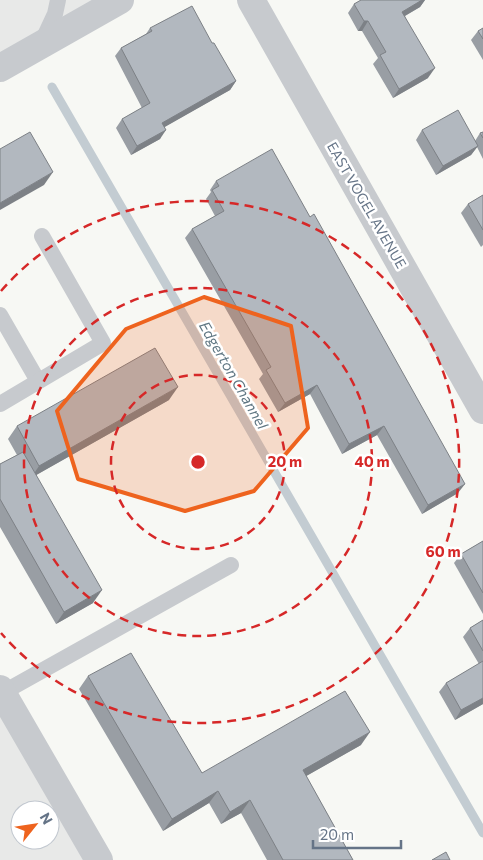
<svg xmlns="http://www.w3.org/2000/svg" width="483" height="860" font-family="Commissioner,sans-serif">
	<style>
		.built { fill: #e8e9e8; fill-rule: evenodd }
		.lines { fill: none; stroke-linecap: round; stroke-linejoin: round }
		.stream { stroke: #c3ccd2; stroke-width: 9 }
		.lane { stroke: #c7cace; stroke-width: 16 }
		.street { stroke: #c7cace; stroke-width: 28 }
		.wall { fill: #999ea4 }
		.shaded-wall { fill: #7d8186 }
		.building { fill: #b2b8bf; stroke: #7d8186 }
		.marked { fill: #ee631e; fill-opacity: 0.2; stroke: #ee631e; stroke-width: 4; stroke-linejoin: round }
		.ring { fill: none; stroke: #d62828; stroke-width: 2.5; stroke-dasharray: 9 6 }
		.labels { text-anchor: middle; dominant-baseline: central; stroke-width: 5; stroke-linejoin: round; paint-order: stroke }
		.street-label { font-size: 14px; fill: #657487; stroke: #fff }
		.water-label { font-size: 15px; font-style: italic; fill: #607783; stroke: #fff }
		.centre { fill: #d62828; stroke: #fff; stroke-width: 2.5 }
		.ring-label { font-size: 15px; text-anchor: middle; font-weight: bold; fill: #d62828; stroke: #fff; stroke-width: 5; stroke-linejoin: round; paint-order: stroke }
	</style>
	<rect width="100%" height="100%" fill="#f7f8f4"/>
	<g class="built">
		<path d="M0,0H120L0,68Z"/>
		<path d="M0,689L99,860H0ZM20,810H50V840H20Z"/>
	</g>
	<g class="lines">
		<path class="stream" d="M52,87L483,833"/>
		<g class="lane">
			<path d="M41,44L55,14L58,0"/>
			<path d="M0,315L38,381"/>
			<path d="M0,404L103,343L42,236"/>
			<path d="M2,693L231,565"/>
		</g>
		<g class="street">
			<path d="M251,0L483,410"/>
			<path d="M0,68L120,0"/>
			<path d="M0,689L99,860"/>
		</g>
	</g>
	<g class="wall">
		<path d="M361,0H425L420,7L405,16L428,78L393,98L373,64L378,58L362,31H358L348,13L354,4Z"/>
		<path d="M150,28L212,43L236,81L230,90L164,127L160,139L131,155L116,128L122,119L142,108L115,56L121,48L146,34Z"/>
		<path d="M483,28V60L471,40L478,31Z"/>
		<path d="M422,130L475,141L480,133L483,132V159L477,147L471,155L436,175L416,140Z"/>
		<path d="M216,181L458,493L422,514L377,435L342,454L310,394L278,412L259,379L263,374L185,238L192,229L215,216L206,199L211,192L210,190Z"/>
		<path d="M483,195V245L481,247L461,213L468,204Z"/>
		<path d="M169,400L36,475L93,603L56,624L0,527V464L17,455L8,439L17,426Z"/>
		<path d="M483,541V614L454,563L461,554Z"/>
		<path d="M483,620V704L455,720L439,692L446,683L479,664L463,637L470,628Z"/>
		<path d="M88,676L202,773L361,745L306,776L353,860H267L241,813L221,824L209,803L163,831L79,689Z"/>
	</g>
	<g class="shaded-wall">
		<path d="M422,0H425L420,7L396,21L402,12Z"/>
		<path d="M364,21H368L362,31H358Z"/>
		<path d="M435,68L428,78L393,98L399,89Z"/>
		<path d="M236,81L230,90L156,132L162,123Z"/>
		<path d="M166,130L160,139L131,155L137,146Z"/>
		<path d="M478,146L471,155L436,175L443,166Z"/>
		<path d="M53,172L44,185L0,210V203Z"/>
		<path d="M317,385L310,394L278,412L285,403Z"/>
		<path d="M178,387L169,400L31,478L39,466Z"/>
		<path d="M384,426L377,435L342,454L349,444Z"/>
		<path d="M465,484L458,493L422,514L428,505Z"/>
		<path d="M102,590L93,603L56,624L64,612Z"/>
		<path d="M483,698V704L455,720L461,710Z"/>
		<path d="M370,732L361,745L294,783L303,770Z"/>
		<path d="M218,791L209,803L163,831L172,819Z"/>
		<path d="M250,800L241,813L221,824L230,812Z"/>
	</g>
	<g class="building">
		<path d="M361,0H422L402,12L435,68L399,89L380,55L386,52L368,21H364L354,4Z"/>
		<path d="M192,6L212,43H214L236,81L162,123L166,130L137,146L122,119L150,103L121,48L152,31L150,28Z"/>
		<path d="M483,28V39L478,31Z"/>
		<path d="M458,110L478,146L443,166L422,130Z"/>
		<path d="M30,132L53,172L0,203V149Z"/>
		<path d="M483,132V138L480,133Z"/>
		<path d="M272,149L310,217L314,214L465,484L428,505L384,426L349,444L317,385L285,403L266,370L271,367L192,229L224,211L212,190L219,186L216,181Z"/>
		<path d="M483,195V230L468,204Z"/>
		<path d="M155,348L178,387L39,466L17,426Z"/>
		<path d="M23,452L102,590L64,612L0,499V464Z"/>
		<path d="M483,541V593L461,554Z"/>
		<path d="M483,620V651L470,628Z"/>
		<path d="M131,653L202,773L345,691L370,732L303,770L353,860H283L250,800L230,812L218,791L172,819L88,676Z"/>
		<path d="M483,661V698L461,710L446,683Z"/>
		<path d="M446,852L450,860H432Z"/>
	</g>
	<path class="marked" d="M204,297L291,326L308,428L254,491L185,511L78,479L57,411L126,329Z"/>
	<g class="ring">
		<circle cx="198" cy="462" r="87"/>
		<circle cx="198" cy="462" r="174"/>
		<path d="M1 291A261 261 0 1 1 1 633"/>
	</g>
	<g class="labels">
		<g class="street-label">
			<text transform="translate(367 205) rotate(60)">EAST VOGEL AVENUE</text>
		</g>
		<g class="water-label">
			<text transform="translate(234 375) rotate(60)">Edgerton Channel</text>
		</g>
	</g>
	<circle cx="198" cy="462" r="8" class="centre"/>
	<g class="ring-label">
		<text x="285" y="467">20 m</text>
		<text x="372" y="467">40 m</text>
		<text x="443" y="557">60 m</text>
	</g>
	<g transform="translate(35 825) rotate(60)"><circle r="24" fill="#ffffff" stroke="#c1c7cf"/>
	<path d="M0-4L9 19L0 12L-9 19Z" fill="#ee631e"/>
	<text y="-8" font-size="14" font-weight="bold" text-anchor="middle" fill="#657487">N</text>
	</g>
	<path d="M313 840v8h88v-8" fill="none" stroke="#657487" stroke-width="2.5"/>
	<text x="320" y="840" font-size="15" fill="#657487" stroke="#ffffff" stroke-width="4" paint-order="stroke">20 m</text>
</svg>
